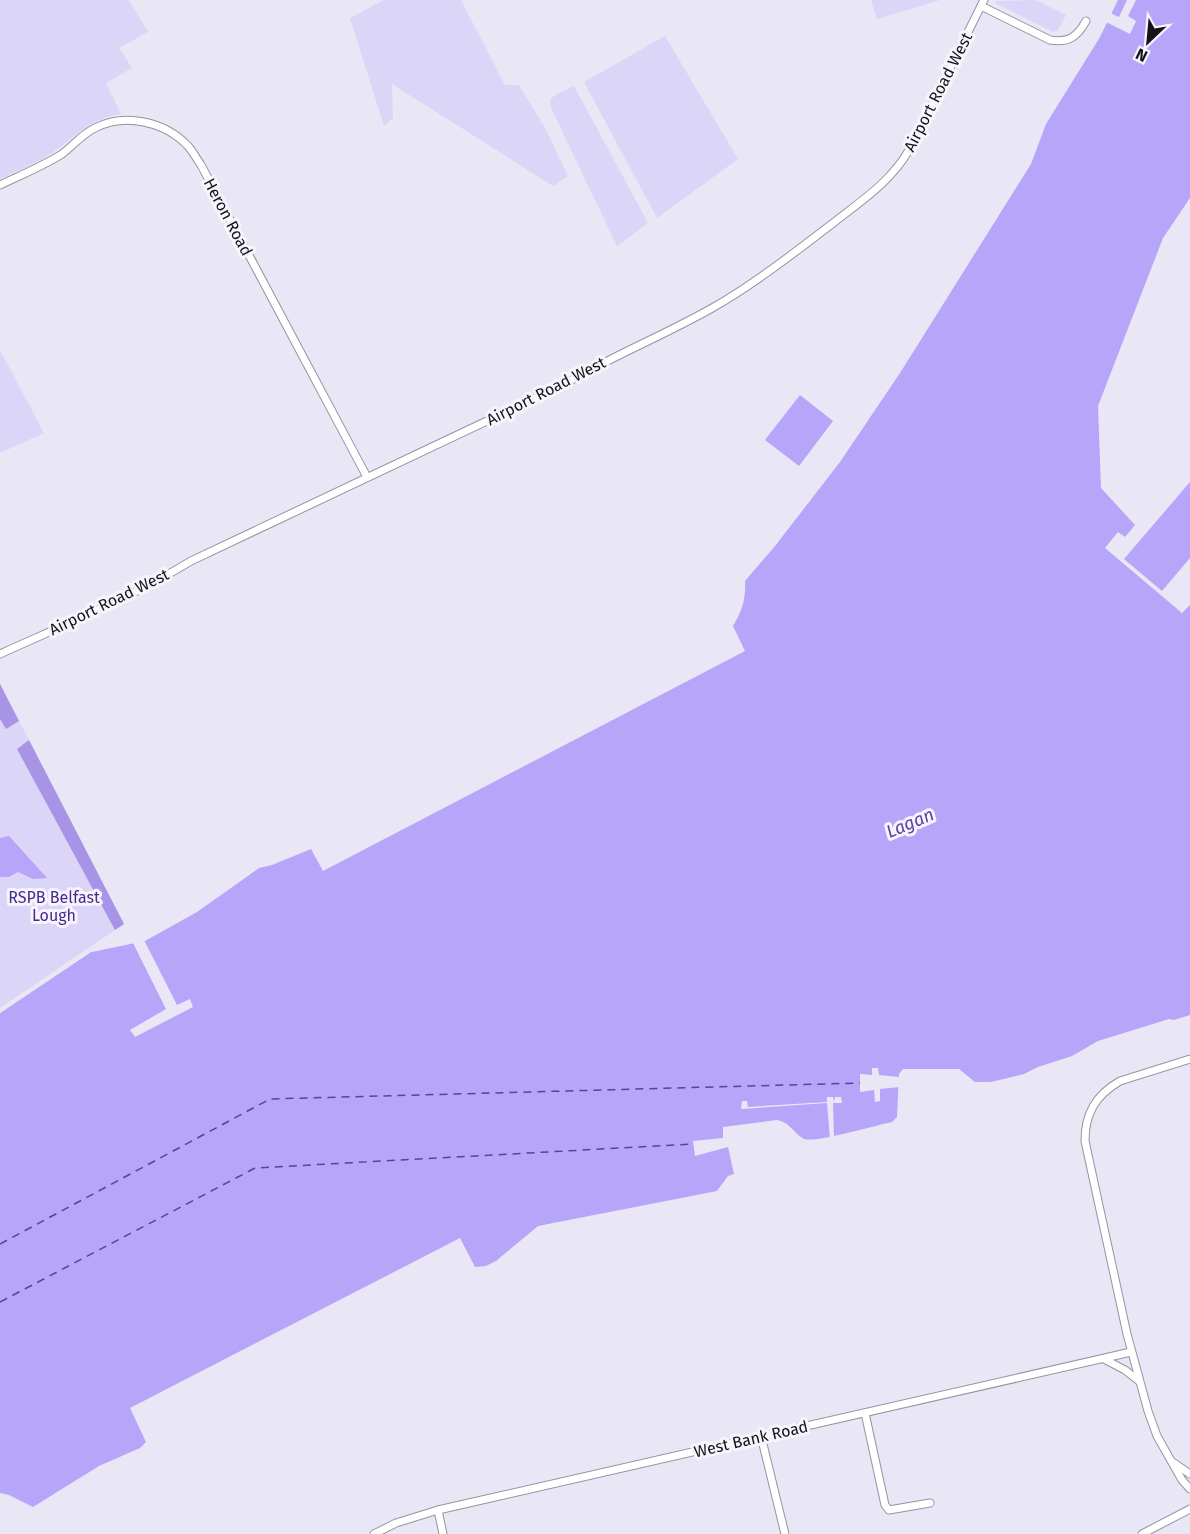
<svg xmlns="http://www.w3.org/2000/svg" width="1190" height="1534" font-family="'Fira Sans',sans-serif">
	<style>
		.green { fill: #dbd5f7 }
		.forest { fill: #a794e7 }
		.water { fill: #b7a5f9 }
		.pier { fill: #e9e7f5 }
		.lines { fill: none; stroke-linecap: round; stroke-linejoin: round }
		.ferry { stroke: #5c3fa0; stroke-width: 1.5; stroke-dasharray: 8 6; stroke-linecap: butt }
		.minor-casing { stroke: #9693a0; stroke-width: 9 }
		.minor { stroke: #fff; stroke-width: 7 }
		.labels { text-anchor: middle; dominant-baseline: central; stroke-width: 6; stroke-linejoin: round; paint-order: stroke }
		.street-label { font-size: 16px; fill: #141318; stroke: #f6f5fd }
		.park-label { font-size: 16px; fill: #4a2989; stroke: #f6f5fd }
		.water-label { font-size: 18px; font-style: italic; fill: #5c3fa0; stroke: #f6f5fd }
	</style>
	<rect width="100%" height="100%" fill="#e9e7f5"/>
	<g class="green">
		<path d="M0,0H129L148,32L119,48L132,68L106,83L121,114C85,120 76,138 47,156C32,165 16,171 0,179Z"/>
		<path d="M384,0H461L505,85H519L545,128L568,176L553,186L392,84L393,118L384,126L350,18Z"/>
		<path d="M871,0H940L877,19Z"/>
		<path d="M1036,0L1066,15L1058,30L1053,32L997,4L995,1Z"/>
		<path d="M665,36L738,159L657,218L584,82Z"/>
		<path d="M574,86L648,223L617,246L551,108L550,100L555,95Z"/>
		<path d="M0,350L44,433L0,453Z"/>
		<path d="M0,684L124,924L0,1008Z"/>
	</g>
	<g class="forest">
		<path d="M0,684L19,721L6,729L0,719Z"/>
		<path d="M29,740L124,924L115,930L17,749Z"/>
	</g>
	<g class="water">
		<path d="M1118,0H1190V198L1163,238L1098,406L1101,488L1135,525L1125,537L1118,532L1105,548L1182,613L1190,605V1015L1174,1020L1169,1019L1098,1041L1072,1056L1038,1067L1024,1074L991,1082H975L959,1069H903L899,1074L897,1117L892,1122C877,1125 816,1143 804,1139C794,1134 790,1122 777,1120L723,1127V1138L693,1141L695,1156L728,1147L734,1174L728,1176L717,1191L538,1226L496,1261L486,1266L475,1267L460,1238L130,1408L146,1442L140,1448L99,1466L33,1507L9,1495L0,1493V1013L91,952L145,941L197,912L259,868L272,865L311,849L323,871L745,651L733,626C742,611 746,599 745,581L775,546L840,462L900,373L1031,164L1046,124L1100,37Z"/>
		<path d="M800,395L833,421L799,466L765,440Z"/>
		<path d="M1190,482V558L1162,591L1124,559Z"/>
		<path d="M9,836L47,878L33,879L18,872L9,877H0V838Z"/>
	</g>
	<g class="pier">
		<path d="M1127,0H1136L1128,16L1136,21L1130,34L1104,21L1108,12L1119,17Z"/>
		<path d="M143,938L177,1005L190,999L193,1007L135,1037L130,1030L166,1009L133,943L91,952L0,1013V1010L24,992L90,949Z"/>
		<path d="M872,1068H878L879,1075L899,1077L900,1087L880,1089V1101L875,1102L874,1090L860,1092V1074L872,1075Z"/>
		<path d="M827,1097H833L834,1102L835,1097H841L842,1103H833L834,1138L830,1139L827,1103L741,1109L742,1101H747L748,1107L827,1102Z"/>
	</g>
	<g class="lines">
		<g class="ferry">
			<path d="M0,1244L270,1099L860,1083"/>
			<path d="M0,1302L255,1168L693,1144"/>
		</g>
		<defs>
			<g id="minor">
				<path d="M981,6L1050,40C1069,43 1077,37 1086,21"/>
				<path d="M0,185C21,175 43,166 62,154C73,146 82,134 95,128C125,113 164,121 188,146C193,152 197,159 201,165L367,477"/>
				<path d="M0,654C64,625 130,598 191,561L563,385C612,356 665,335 714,307C757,282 798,250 837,220C864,199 892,180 909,150L984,0"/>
				<path d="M1190,1059L1120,1081C1096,1095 1085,1113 1085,1141L1127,1334L1148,1411L1157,1436L1182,1480L1190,1489"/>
				<path d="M1104,1359L1125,1370L1139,1381"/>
				<path d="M865,1413L885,1505L889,1510L930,1503"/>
				<path d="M761,1436L785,1534"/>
				<path d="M1174,1463L1190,1474"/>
				<path d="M438,1510L443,1534"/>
				<path d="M374,1534L396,1523L438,1510L1131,1352"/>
				<path d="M1142,1534L1190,1509"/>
			</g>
		</defs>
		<use href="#minor" class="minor-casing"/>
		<use href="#minor" class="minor"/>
	</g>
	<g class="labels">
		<g class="street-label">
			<text transform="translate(938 92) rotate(-63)">Airport Road West</text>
			<text transform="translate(228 217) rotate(62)">Heron Road</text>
			<text transform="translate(546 391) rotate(-27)">Airport Road West</text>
			<text transform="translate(109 602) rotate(-26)">Airport Road West</text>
			<text transform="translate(751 1439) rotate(-13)">West Bank Road</text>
		</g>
		<g class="park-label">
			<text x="54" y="897">RSPB Belfast<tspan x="54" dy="18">Lough</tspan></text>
		</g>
		<g class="water-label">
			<text transform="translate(910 823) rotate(-23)">Lagan</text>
		</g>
	</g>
	<g transform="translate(1148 42) rotate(206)" stroke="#f6f5fd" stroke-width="4.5" paint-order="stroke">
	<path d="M0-4.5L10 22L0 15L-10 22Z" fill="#141318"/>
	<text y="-9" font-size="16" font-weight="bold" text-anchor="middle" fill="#141318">N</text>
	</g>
</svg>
